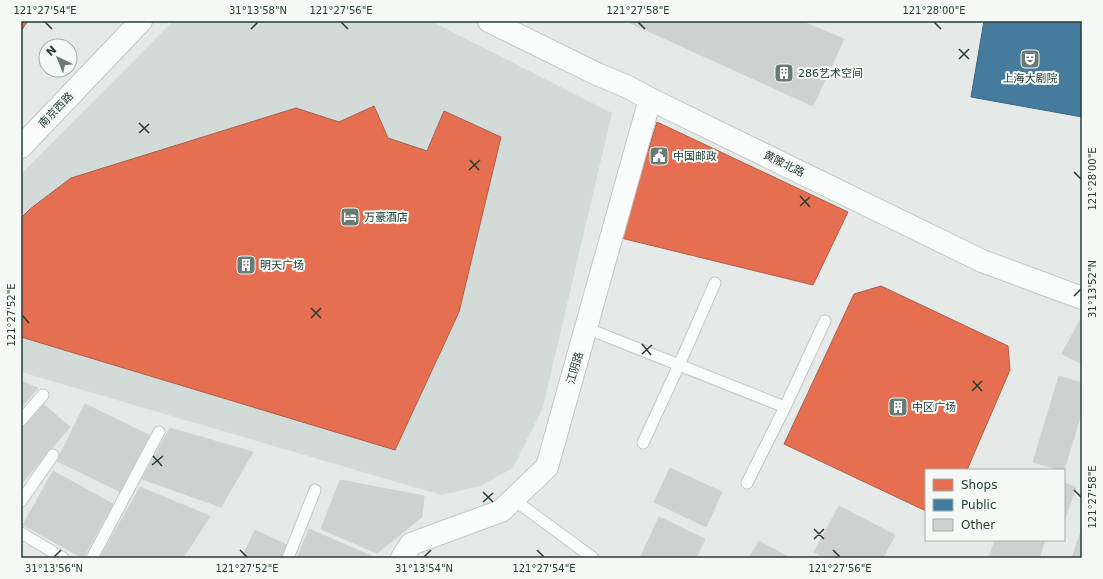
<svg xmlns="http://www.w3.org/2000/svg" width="1103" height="579" font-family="'DejaVu Sans','Noto Sans SC',sans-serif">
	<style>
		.built { fill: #d3dbd8 }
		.shops { fill: #e76f51; stroke: #ac6049 }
		.public { fill: #457b9d; stroke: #3b687e }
		.building { fill: #cdd1cf; stroke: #ced3d1 }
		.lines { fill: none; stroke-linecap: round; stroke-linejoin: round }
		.lane-casing { stroke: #c2c7c5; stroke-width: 13 }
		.street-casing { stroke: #c2c7c5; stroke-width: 24 }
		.secondary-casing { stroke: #c1c7c5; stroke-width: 24 }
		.lane { stroke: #fbfcfc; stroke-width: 11 }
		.street { stroke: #fbfcfc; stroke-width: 22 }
		.secondary { stroke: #fbfcfc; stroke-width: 22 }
		.ticks { fill: none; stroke: #243d35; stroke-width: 1.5 }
		.labels { text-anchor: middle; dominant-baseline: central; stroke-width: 4; stroke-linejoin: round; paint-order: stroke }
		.poi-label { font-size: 11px; fill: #243d35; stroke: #f4f9f6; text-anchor: start }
		.street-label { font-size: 11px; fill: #243d35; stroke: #f4f9f6 }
		.neatline { fill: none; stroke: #243d35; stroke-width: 1.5 }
		.ticks-label { font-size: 10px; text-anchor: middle; fill: #243d35 }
	</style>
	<rect width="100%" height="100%" fill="#e5eae8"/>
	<path class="built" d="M173,21H431L612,113L543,407L513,468L480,486L441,495L21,372V174Z"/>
	<g class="shops">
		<path d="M21,21H28L21,31Z"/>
		<path d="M374,106L388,138L427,151L444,111L501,137L459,312L395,450L21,337V218L30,209L71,178L296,108L339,122Z"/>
		<path d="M657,122L848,212L813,285L621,238Z"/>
		<path d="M881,286L1008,346L1010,370L967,470H926V511L784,444L854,294Z"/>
	</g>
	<path class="public" d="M984,21H1082V117L971,97Z"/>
	<g class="building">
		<path d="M626,21H801L844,39L813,106Z"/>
		<path d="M1081,318L1082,319V364L1062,354Z"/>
		<path d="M1059,376L1082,383V411L1064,470H1060L1033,462Z"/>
		<path d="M21,381L38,388L21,408Z"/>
		<path d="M43,404L70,427L21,484V429Z"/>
		<path d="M85,404L151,436L123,493L57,461Z"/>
		<path d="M170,428L253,452L221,507L142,479Z"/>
		<path d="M670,468L722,492L706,527L654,502Z"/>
		<path d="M53,471L113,504L83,558L23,525Z"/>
		<path d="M340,480L424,496L422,517L377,553L321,529Z"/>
		<path d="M1064,483L1076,487L1064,522Z"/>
		<path d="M140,487L210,516L183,558H100Z"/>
		<path d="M839,506L895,535L883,558H826L814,552Z"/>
		<path d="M659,517L705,539L696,558H640Z"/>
		<path d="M1082,528V558H1072Z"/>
		<path d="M309,529L376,558H297Z"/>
		<path d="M255,530L289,546L283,558H242Z"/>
		<path d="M995,540H1045L1039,558H992L989,557Z"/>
		<path d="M759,541L790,558H749Z"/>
	</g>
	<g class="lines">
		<defs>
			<g id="lane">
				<path d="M586,328L785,407"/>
				<path d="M21,420L43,395"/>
				<path d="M643,443L679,365L715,283"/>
				<path d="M747,483L785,407L825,321"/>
				<path d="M513,499L593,558"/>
				<path d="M21,501L53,455"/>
				<path d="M21,533L63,558"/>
				<path d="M92,558L159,432"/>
				<path d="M288,558L315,490"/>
			</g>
			<path id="street" d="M402,558L411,544L501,511L547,467L650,99"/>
			<g id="secondary">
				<path d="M489,21L597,74L628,87L650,99L982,261L1082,298"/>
				<path d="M21,147L141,21"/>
			</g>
		</defs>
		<use href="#lane" class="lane-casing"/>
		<use href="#street" class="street-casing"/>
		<use href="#secondary" class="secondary-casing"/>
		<use href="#lane" class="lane"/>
		<use href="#street" class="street"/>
		<use href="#secondary" class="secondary"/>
	</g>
	<path class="ticks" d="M45,22L52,29M341,22L348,29M638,22L645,29M934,22L941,29M251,29L258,22M959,49L969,59M959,59L969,49M139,123L149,133M139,133L149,124M470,160L479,170M469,170L480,160M1074,172L1081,179M800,196L810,207M800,206L810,197M1074,296L1081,289M311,308L321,318M22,315L29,323M311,318L321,308M642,344L651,355M642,354L652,345M973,381L982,391M972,391L982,381M153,456L162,466M152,465L163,456M1074,490L1081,497M483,492L493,502M483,502L493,493M814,529L824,539M814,539L824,529M240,550L247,557M537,550L544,557M833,550L840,557M54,557L61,550M424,557L431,550"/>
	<defs>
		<symbol id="theatre-square" viewBox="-11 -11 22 22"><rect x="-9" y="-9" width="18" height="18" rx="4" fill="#687a74" stroke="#f4f9f6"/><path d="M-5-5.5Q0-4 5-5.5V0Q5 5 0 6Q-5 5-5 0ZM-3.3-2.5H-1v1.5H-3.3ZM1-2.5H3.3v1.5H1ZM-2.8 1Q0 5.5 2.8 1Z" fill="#fff"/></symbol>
		<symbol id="building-square" viewBox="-11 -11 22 22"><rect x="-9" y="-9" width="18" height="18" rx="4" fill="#687a74" stroke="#f4f9f6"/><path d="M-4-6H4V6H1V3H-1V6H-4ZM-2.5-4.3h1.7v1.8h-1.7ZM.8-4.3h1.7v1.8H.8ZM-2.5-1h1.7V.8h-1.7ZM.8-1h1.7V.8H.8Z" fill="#fff"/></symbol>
		<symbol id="civic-square" viewBox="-11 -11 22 22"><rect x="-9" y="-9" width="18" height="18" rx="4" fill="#687a74" stroke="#f4f9f6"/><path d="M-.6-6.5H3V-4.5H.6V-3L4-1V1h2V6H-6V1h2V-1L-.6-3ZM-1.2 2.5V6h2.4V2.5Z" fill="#fff"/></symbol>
		<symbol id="hotel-square" viewBox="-11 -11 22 22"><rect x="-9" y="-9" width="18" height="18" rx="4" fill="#687a74" stroke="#f4f9f6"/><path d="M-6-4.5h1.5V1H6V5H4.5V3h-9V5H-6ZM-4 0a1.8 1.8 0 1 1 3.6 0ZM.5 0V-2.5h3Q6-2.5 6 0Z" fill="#fff"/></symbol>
	</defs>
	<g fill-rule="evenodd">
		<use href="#theatre-square" x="1019" y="48" width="22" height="22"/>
		<use href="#building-square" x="773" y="62" width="22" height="22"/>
		<use href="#civic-square" x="648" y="145" width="22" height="22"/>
		<use href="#hotel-square" x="339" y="206" width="22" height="22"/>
		<use href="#building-square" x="235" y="254" width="22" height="22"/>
		<use href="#building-square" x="887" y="396" width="22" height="22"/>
	</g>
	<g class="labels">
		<g class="poi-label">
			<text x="798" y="73">286艺术空间</text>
			<text x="1030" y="78" text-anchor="middle">上海大剧院</text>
			<text x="673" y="156">中国邮政</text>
			<text x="364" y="217">万豪酒店</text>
			<text x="260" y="265">明天广场</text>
			<text x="912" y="407">中区广场</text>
		</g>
		<g class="street-label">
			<text transform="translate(56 110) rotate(-46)">南京西路</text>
			<text transform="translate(784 164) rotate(26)">黄陂北路</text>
			<text transform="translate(575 368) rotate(-74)">江阴路</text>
		</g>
	</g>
	<rect width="1103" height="579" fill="none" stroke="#f4f9f6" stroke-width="44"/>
	<rect x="925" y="469" width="140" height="72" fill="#f4f9f6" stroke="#a1aea9"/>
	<rect x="933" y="479" width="20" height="12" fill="#e76f51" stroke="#a1aea9"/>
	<text x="961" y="489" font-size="12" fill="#243d35">Shops</text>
	<rect x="933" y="499" width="20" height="12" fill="#457b9d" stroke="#a1aea9"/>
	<text x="961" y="509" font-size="12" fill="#243d35">Public</text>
	<rect x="933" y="519" width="20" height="12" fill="#cdd1cf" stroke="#a1aea9"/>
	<text x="961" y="529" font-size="12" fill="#243d35">Other</text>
	<g transform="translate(58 58) rotate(317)"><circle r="19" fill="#f4f9f6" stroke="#a1aea9"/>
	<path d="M0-3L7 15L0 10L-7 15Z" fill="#687a74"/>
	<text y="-6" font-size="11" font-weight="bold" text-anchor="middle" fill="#243d35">N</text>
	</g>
	<rect x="22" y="22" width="1059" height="535" class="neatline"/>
	<g class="ticks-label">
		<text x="45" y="14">121°27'54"E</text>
		<text x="258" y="14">31°13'58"N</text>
		<text x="341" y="14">121°27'56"E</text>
		<text x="638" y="14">121°27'58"E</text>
		<text x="934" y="14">121°28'00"E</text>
		<text transform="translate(1092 179) rotate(-90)" y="4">121°28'00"E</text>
		<text transform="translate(1092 289) rotate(-90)" y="4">31°13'52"N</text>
		<text transform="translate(11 315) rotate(-90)" y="4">121°27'52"E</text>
		<text transform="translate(1092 497) rotate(-90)" y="4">121°27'58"E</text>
		<text x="54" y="572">31°13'56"N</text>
		<text x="247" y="572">121°27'52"E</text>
		<text x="424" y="572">31°13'54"N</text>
		<text x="544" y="572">121°27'54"E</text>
		<text x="840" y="572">121°27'56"E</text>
	</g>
</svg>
